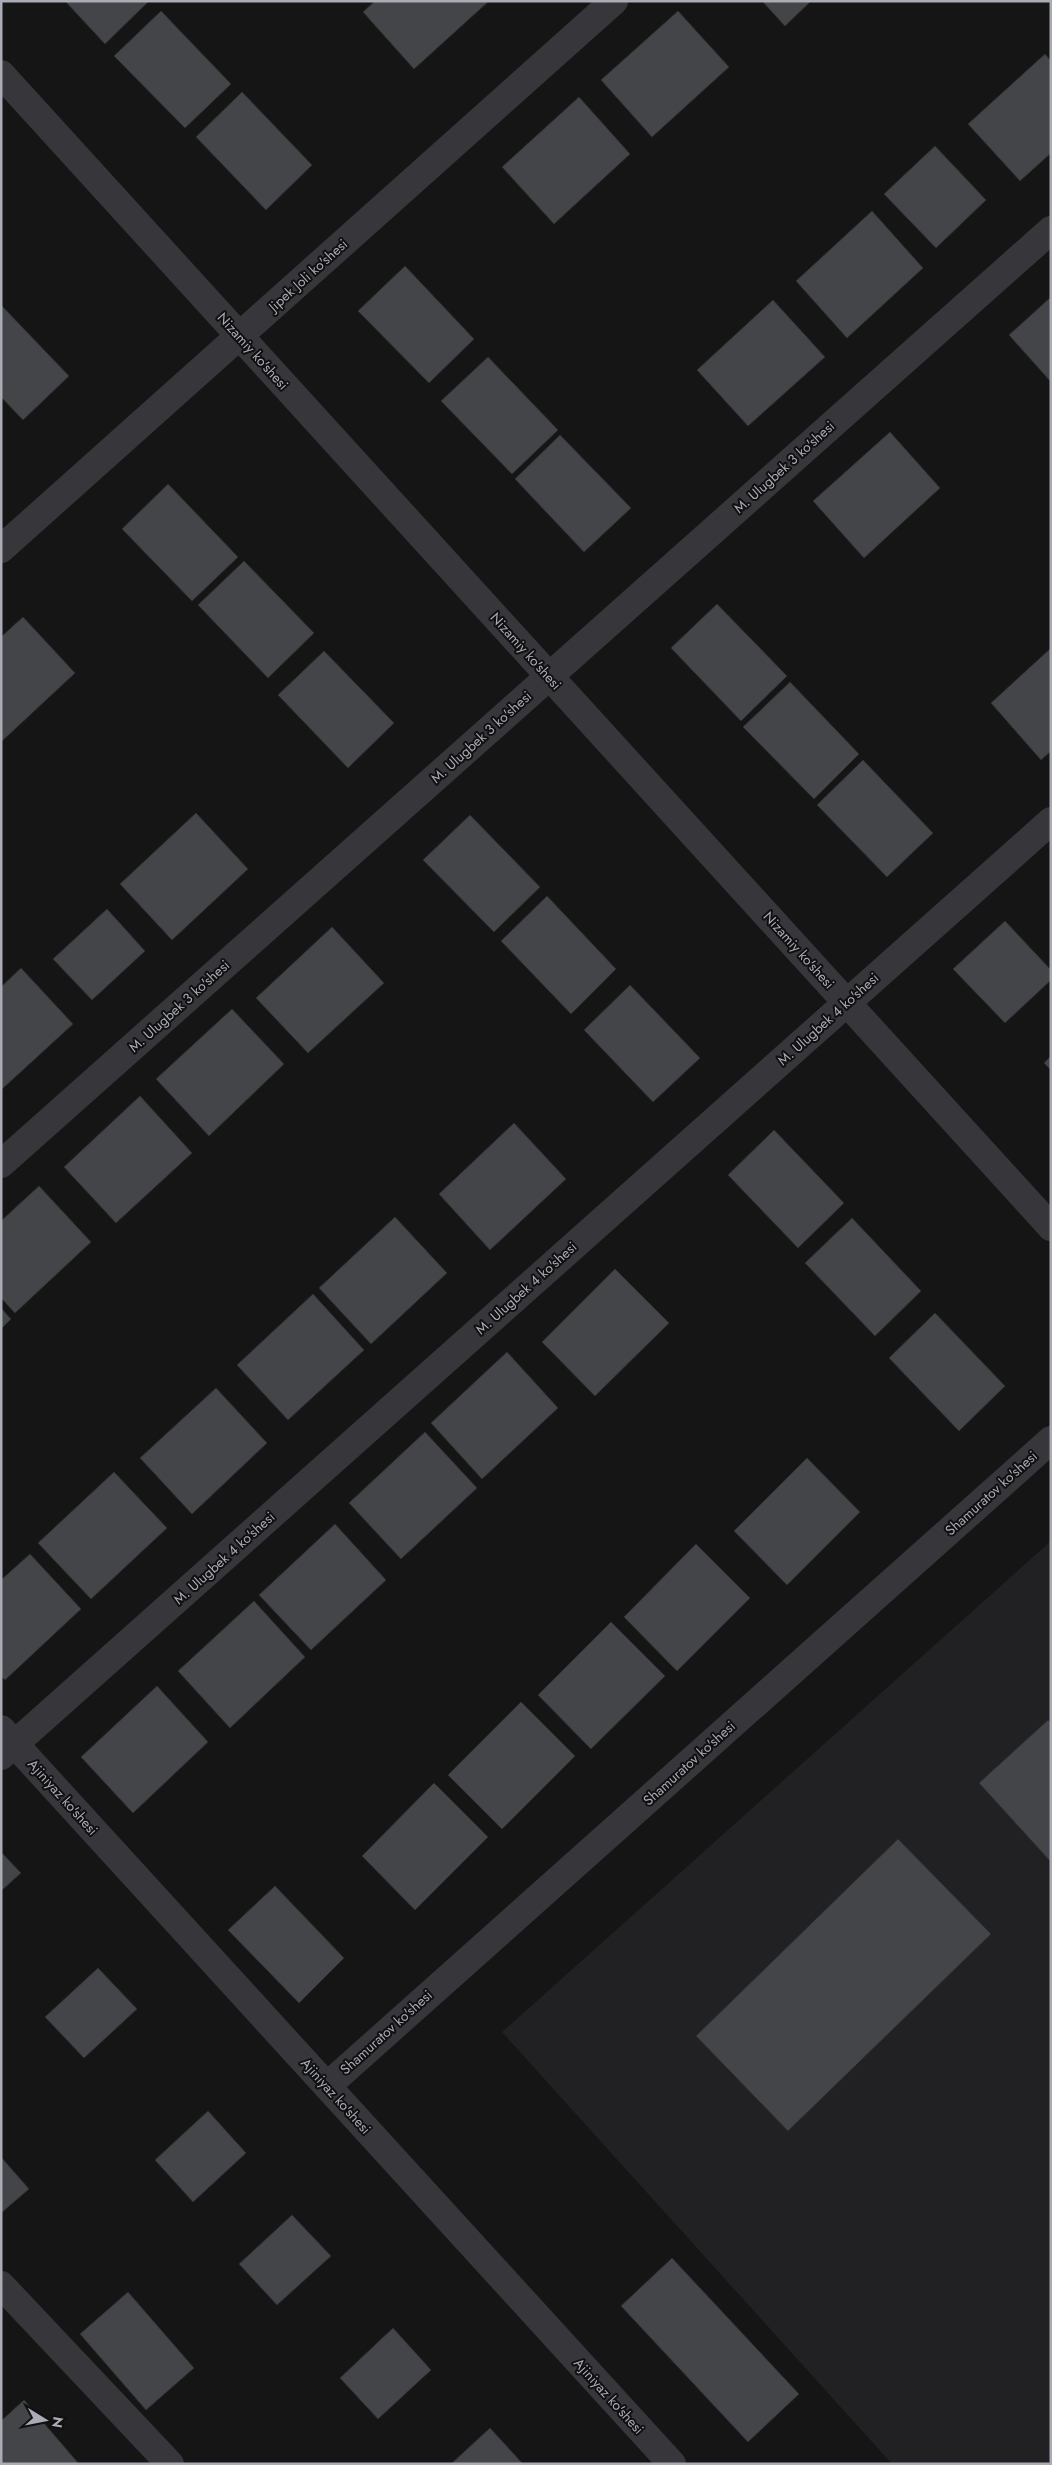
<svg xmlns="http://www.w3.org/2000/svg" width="1052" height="2465" font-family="Jost,sans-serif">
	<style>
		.built { fill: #212123 }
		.building { fill: #444549; stroke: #2f2f32 }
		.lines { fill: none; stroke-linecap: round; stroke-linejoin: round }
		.street { stroke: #37373b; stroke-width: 28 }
		.labels { text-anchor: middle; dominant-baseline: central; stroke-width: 4; stroke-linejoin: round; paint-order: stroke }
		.street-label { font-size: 14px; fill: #a9acb5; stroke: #101011 }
	</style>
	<rect width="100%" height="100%" fill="#151516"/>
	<path class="built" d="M1051,1541V2464H892L502,2032Z"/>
	<g class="building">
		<path d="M65,1H149L105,44Z"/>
		<path d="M375,1H489L414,69L363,12Z"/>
		<path d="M762,1H811L785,26Z"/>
		<path d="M161,11L231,84L185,128L114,56Z"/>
		<path d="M678,11L729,67L652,137L601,80Z"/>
		<path d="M1045,54L1051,61V153L1020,181L968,124Z"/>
		<path d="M242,92L312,165L266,210L196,137Z"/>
		<path d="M579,97L630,154L554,224L502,167Z"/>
		<path d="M935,146L986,200L936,248L884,194Z"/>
		<path d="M872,211L923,268L847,338L796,281Z"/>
		<path d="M405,266L474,339L429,383L358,311Z"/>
		<path d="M1051,297V382L1009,335Z"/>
		<path d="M773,300L825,357L748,426L697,370Z"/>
		<path d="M1,305L69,376L23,420L1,397Z"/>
		<path d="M488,357L558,430L512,474L441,401Z"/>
		<path d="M890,432L940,488L864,558L813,501Z"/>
		<path d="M560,435L631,508L584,552L515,479Z"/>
		<path d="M168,484L238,557L192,601L122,529Z"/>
		<path d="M244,561L314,633L268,678L198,605Z"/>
		<path d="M717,604L787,676L741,721L671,648Z"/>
		<path d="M23,617L75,673L1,742V637Z"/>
		<path d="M1051,648V751L1041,760L991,703Z"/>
		<path d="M324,651L394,723L348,768L278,695Z"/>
		<path d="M790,682L859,754L814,799L743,727Z"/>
		<path d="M863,760L933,833L887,877L817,805Z"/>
		<path d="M196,813L248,869L172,940L120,884Z"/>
		<path d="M470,815L540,887L494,932L423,860Z"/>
		<path d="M547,896L616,969L571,1014L501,941Z"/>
		<path d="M107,909L145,951L92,1000L53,959Z"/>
		<path d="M1005,921L1051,970V980L1005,1023L953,969Z"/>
		<path d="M332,927L384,983L308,1053L256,998Z"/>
		<path d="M21,968L73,1024L1,1090V987Z"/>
		<path d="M630,985L700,1058L653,1102L584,1030Z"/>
		<path d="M232,1009L284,1064L209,1136L156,1079Z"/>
		<path d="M1051,1056V1070L1044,1063Z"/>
		<path d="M140,1096L192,1153L116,1223L64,1167Z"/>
		<path d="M514,1123L566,1179L490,1250L439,1194Z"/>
		<path d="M774,1130L844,1203L798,1248L728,1175Z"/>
		<path d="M39,1186L91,1242L15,1313L1,1298V1221Z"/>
		<path d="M395,1217L447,1273L371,1344L319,1288Z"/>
		<path d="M852,1218L921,1291L875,1336L805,1263Z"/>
		<path d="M615,1269L669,1323L595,1396L542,1342Z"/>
		<path d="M313,1294L364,1350L288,1420L237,1365Z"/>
		<path d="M1,1308L11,1319L1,1329Z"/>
		<path d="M935,1313L1005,1386L959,1431L889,1358Z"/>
		<path d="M507,1352L558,1408L482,1479L431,1423Z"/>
		<path d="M216,1388L267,1443L192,1514L140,1458Z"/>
		<path d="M425,1432L477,1488L401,1559L349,1503Z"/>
		<path d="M807,1458L860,1512L787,1585L734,1531Z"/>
		<path d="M114,1472L167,1528L91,1599L38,1543Z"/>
		<path d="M335,1524L386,1580L311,1650L259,1595Z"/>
		<path d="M696,1544L750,1598L677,1671L624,1617Z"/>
		<path d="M30,1554L81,1609L5,1680L1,1676V1580Z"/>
		<path d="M254,1601L305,1657L230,1728L178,1671Z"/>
		<path d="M611,1622L665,1676L591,1749L538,1695Z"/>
		<path d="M157,1686L208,1742L133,1813L81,1757Z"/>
		<path d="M521,1702L575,1756L502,1829L448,1775Z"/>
		<path d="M1048,1720L1051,1723V1862L979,1783Z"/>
		<path d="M434,1783L488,1837L415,1910L362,1856Z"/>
		<path d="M898,1839L991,1934L788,2131L696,2036Z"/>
		<path d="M1,1852L21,1873L1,1891Z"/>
		<path d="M275,1886L344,1958L299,2003L228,1930Z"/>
		<path d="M98,1968L137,2009L84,2058L45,2017Z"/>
		<path d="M208,2111L246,2153L193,2202L155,2160Z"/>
		<path d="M1,2157L29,2189L1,2213Z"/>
		<path d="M292,2215L331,2256L277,2305L239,2264Z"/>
		<path d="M672,2258L799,2394L748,2442L621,2306Z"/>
		<path d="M128,2292L194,2368L146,2410L80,2334Z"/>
		<path d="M393,2328L431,2370L378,2419L340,2378Z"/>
		<path d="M24,2400L79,2464H1V2421Z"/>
		<path d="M490,2428L523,2464H451Z"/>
	</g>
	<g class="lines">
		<g class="street">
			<path d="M1,74L1051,1227"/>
			<path d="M1,549L614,1"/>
			<path d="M1,1164L1051,230"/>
			<path d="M1,1729L672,2464"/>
			<path d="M1,1756L1051,821"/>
			<path d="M327,2086L1051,1440"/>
			<path d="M1,2285L170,2464"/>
		</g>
	</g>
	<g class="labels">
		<g class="street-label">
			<text transform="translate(308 275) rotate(-42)">Jipek Joli ko'shesi</text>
			<text transform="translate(253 351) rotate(48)">Nizamiy ko'shesi</text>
			<text transform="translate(784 467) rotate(-42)">M. Ulugbek 3 ko'shesi</text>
			<text transform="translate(526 651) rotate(48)">Nizamiy ko'shesi</text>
			<text transform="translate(481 737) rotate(-42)">M. Ulugbek 3 ko'shesi</text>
			<text transform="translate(799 950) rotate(48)">Nizamiy ko'shesi</text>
			<text transform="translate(179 1006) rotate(-42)">M. Ulugbek 3 ko'shesi</text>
			<text transform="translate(828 1019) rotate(-42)">M. Ulugbek 4 ko'shesi</text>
			<text transform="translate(526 1288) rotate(-42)">M. Ulugbek 4 ko'shesi</text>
			<text transform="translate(991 1493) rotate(-42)">Shamuratov ko'shesi</text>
			<text transform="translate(224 1558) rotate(-42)">M. Ulugbek 4 ko'shesi</text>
			<text transform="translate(689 1763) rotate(-42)">Shamuratov ko'shesi</text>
			<text transform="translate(63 1797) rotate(48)">Ajiniyaz ko'shesi</text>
			<text transform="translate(386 2032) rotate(-42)">Shamuratov ko'shesi</text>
			<text transform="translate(336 2096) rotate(48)">Ajiniyaz ko'shesi</text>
			<text transform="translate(609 2396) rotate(48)">Ajiniyaz ko'shesi</text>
		</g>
	</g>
	<rect width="1052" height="2465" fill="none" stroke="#a9acb5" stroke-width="5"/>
	<g transform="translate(45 2420) rotate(100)" stroke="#101011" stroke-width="4" paint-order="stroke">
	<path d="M0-4L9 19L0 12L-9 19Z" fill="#a9acb5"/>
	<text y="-8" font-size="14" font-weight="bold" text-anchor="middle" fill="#a9acb5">N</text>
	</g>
</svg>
